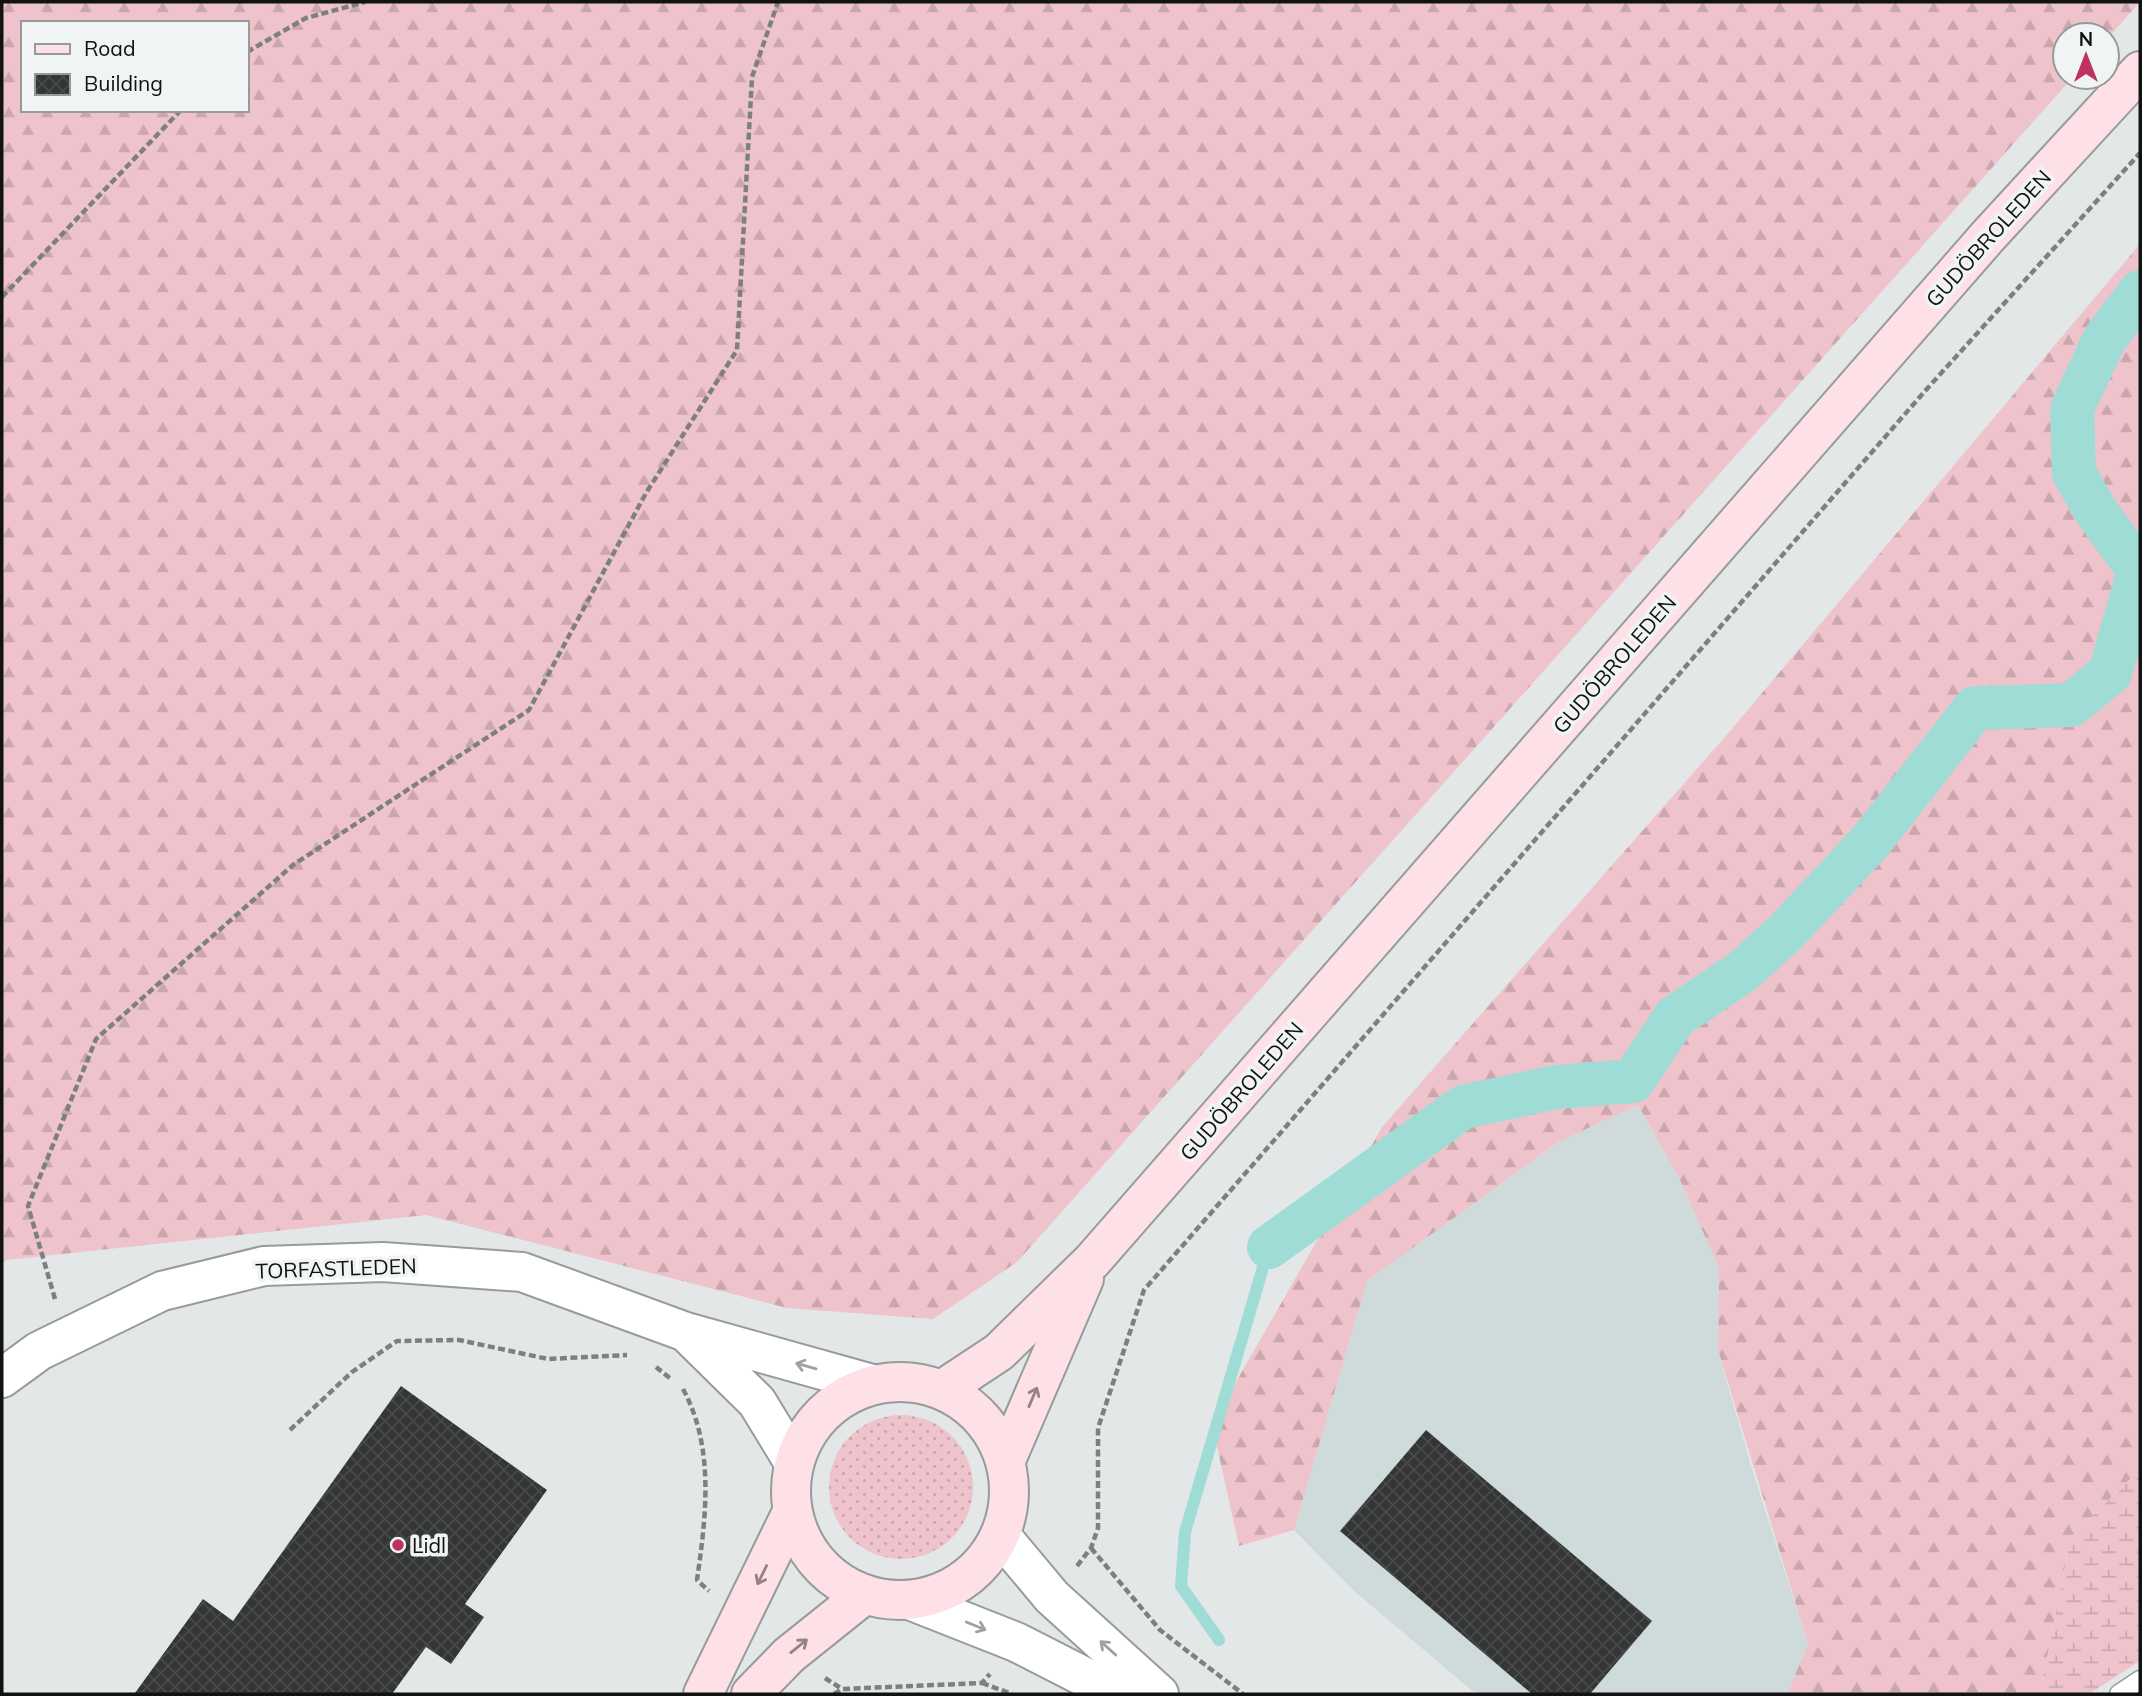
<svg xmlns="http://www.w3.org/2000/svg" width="2142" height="1696" font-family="Mulish,sans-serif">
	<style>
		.built { fill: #cedbda }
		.grass { fill: url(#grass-dots) }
		.forest { fill: url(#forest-firs); fill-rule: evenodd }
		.wetland { fill: url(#wetland-marsh) }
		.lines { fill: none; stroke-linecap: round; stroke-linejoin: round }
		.stream { stroke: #9fdcd6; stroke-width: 12 }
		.canal { stroke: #9fdcd6; stroke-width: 44 }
		.building { fill: url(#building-cross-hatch) }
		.service-casing { stroke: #979b9b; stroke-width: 21 }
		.tertiary-casing { stroke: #979b9b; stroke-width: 42 }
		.secondary-casing { stroke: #979b9b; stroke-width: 42 }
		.path { stroke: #7e8080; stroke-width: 4.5; stroke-dasharray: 7 3.5; stroke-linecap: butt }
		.service { stroke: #fff; stroke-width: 18 }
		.tertiary { stroke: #fff; stroke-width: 38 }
		.secondary { stroke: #fee0e7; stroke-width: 38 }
		.oneway { stroke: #a0a0a0 }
		.oneway2 { stroke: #938387 }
		.poi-dot { fill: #bf3161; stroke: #f0f4f4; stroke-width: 2.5 }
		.labels { text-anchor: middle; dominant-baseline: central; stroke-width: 7; stroke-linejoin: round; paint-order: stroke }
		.street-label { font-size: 21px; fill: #111212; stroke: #f0f4f4 }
		.poi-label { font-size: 21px; fill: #111212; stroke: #f0f4f4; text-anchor: start }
	</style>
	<defs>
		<pattern id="grass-dots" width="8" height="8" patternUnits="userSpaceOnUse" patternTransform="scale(1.75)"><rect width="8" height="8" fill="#efc3cb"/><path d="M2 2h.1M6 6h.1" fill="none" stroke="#cca6ad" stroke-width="1.8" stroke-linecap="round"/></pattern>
		<pattern id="forest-firs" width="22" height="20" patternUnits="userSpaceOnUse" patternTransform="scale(1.75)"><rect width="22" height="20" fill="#efc3cb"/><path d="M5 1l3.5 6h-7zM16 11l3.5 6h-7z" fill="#cca6ad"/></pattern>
		<pattern id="wetland-marsh" width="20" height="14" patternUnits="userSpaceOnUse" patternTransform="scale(1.75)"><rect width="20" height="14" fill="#efc3cb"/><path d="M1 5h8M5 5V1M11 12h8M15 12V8" fill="none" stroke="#cca6ad"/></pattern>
		<pattern id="building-cross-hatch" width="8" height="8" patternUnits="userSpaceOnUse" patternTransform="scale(1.75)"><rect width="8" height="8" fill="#333635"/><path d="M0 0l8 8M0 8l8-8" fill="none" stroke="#474a49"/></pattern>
	</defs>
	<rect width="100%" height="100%" fill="#e3e7e7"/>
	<path class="built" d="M1638,1105L1681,1182L1719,1268L1718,1351L1751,1466L1808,1644L1787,1694H1476L1353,1590L1294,1530L1367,1281L1563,1139Z"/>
	<circle class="grass" cx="901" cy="1487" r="72"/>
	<g class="forest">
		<path d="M2,2H2140L2107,39V35H2065V77H2073L1017,1262L933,1319L787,1308L426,1215L6,1260L2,1264ZM23,23H247V110H23Z"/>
		<path d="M2140,244V1469L2071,1537L2040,1694H1787L1808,1644L1718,1350L1719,1268L1681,1182L1638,1105L1560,1141L1367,1281L1294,1530L1239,1546L1212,1424L1382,1127L1731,730Z"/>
	</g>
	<path class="wetland" d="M2140,1469V1661L2089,1694H2040L2071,1537Z"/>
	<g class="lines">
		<path class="stream" d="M1219,1640L1181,1586L1185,1532L1269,1247"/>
		<path class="canal" d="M1269,1247L1463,1107L1556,1087L1633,1081L1675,1017L1743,971L1785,933L1871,841L1975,708L2071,705L2110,673L2139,571L2095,510L2074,473L2072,409L2104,340L2140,292"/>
	</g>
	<g class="building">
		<path d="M401,1386L547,1490L465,1604L484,1617L451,1664L426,1647L392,1694L135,1693L203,1599L233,1621Z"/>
		<path d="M1426,1430L1652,1621L1590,1694H1532L1340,1531Z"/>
	</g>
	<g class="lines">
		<defs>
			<path id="service" d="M2119,1694L2140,1680"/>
			<g id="tertiary">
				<path d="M687,1333L757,1402L793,1461"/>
				<path d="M2,1378L39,1351L162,1291L264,1266L383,1262L522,1272L686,1332L872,1384"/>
				<path d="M1001,1536L1052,1597L1159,1694"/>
				<path d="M912,1601L1016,1642L1118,1694"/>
			</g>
			<g id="secondary">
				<circle cx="900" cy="1491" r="109"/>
				<path d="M943,1389L999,1352L1092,1261L1989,235L2140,71"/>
				<path d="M1006,1460L1084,1279"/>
				<path d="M703,1694L791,1514"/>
				<path d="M751,1694L789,1655L864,1595"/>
			</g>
		</defs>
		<use href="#service" class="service-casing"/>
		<use href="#tertiary" class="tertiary-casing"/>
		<use href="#secondary" class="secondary-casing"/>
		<g class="path">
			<path d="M247,52L306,18L365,2"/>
			<path d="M2,297L181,110"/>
			<path d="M55,1299L28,1206L96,1039L293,865L529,710L646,493L737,350L752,77L778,2"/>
			<path d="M656,1367L671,1379"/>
			<path d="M683,1389C715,1448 706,1517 697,1580L709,1591"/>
			<path d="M290,1430L352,1372L397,1341L459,1340L548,1359L627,1355"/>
			<path d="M1091,1548L1160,1630L1243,1694"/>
			<path d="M1077,1566L1091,1548L1098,1528V1428L1144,1290L1925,391L2140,153"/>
			<path d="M825,1678L842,1689"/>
			<path d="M982,1683L1012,1694"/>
			<path d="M834,1694L842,1689L982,1683L990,1674"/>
		</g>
		<use href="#service" class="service"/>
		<use href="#tertiary" class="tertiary"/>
		<use href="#secondary" class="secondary"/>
	</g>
	<defs><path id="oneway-shaft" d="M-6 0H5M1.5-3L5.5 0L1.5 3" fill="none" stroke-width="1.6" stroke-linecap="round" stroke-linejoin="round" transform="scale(1.75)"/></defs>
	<g class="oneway">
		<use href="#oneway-shaft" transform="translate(806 1366) rotate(-164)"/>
		<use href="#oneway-shaft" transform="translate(976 1626) rotate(22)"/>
		<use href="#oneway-shaft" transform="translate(1108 1648) rotate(-138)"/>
	</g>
	<g class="oneway2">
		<use href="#oneway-shaft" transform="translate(1033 1397) rotate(-67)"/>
		<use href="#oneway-shaft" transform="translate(762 1575) rotate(116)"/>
		<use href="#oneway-shaft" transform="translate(799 1646) rotate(-39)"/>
	</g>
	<circle class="poi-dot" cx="398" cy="1545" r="7"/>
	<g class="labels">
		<g class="street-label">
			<text transform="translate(1988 238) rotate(-48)">GUDÖBROLEDEN</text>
			<text transform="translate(1614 664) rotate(-49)">GUDÖBROLEDEN</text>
			<text transform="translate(1241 1091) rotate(-49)">GUDÖBROLEDEN</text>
			<text transform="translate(336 1268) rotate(-2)">TORFASTLEDEN</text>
		</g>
		<g class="poi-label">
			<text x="412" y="1545">Lidl</text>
		</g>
	</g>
	<rect width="2142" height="1696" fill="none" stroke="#111212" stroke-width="7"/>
	<rect x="21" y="21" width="228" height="91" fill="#f0f4f4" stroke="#979a9a" stroke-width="2"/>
	<rect x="35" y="44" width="35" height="10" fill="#fee0e7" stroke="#979a9a" stroke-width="2"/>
	<text x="84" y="56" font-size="21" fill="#111212">Road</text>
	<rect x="35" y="74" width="35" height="21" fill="url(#building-cross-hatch)" stroke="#979a9a" stroke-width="2"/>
	<text x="84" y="91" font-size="21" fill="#111212">Building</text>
	<g transform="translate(2086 56)"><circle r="33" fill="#f0f4f4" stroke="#979a9a" stroke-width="2"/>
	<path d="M0-5L12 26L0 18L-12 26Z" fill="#bf3161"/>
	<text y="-10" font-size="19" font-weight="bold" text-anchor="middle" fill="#111212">N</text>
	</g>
</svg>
